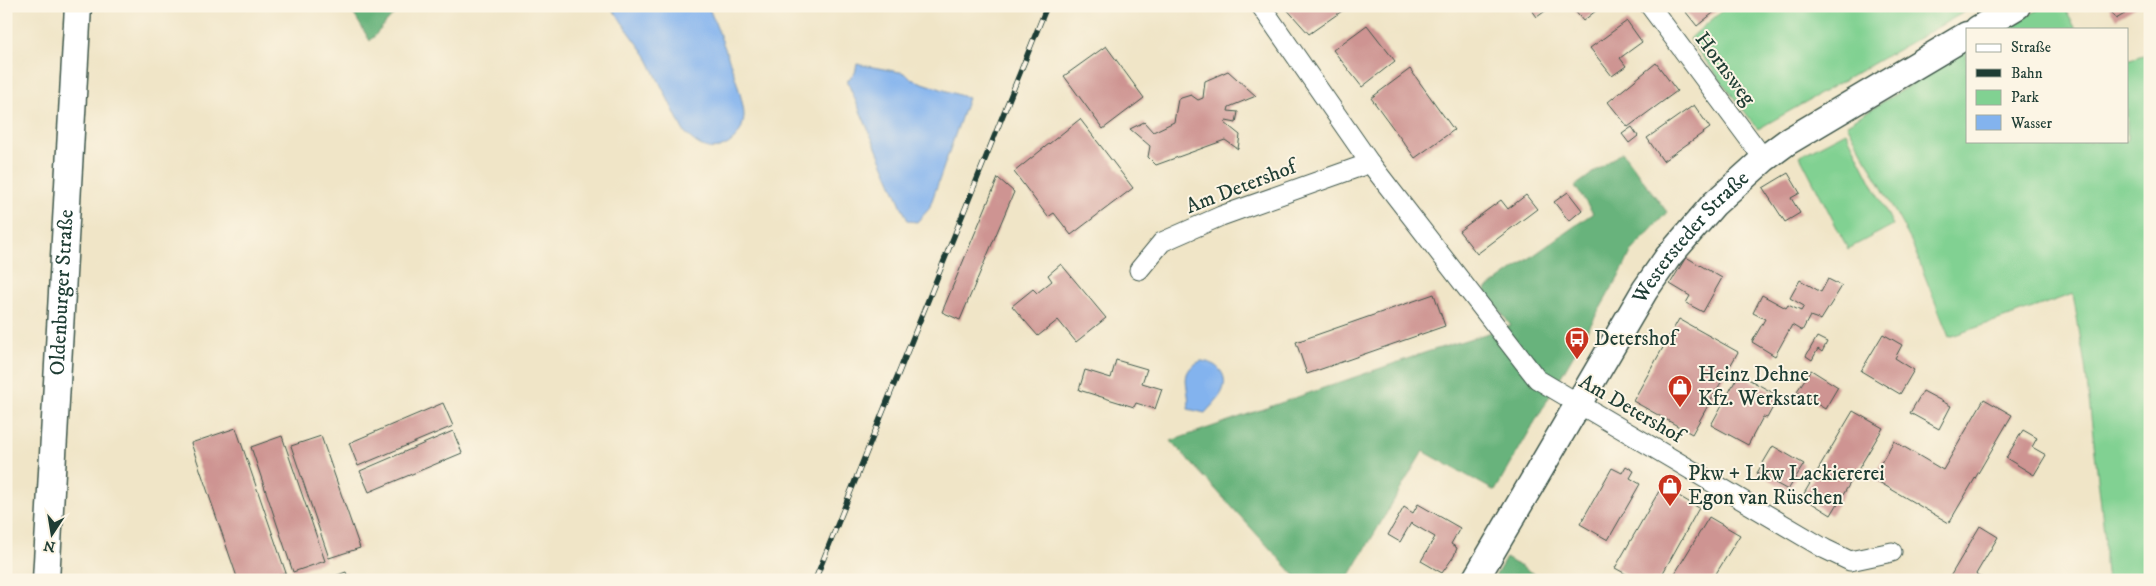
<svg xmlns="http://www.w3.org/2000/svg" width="2156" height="586" font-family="'IM FELL DW Pica',serif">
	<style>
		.green { fill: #81d192; stroke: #508763 }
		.forest { fill: #68b37c; stroke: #447858 }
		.water { fill: #83b3ee; stroke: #517891 }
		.building { fill: #ce9492 }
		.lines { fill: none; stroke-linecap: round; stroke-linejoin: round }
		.minor-casing { stroke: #3e564a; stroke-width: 21 }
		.secondary-casing { stroke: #3e564a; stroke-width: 29 }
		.minor { stroke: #fff; stroke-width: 19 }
		.secondary { stroke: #fff; stroke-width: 26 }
		.rail-casing { stroke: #1f3d34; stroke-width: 5.5 }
		.rail { stroke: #fcf5e5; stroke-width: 4; stroke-dasharray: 11; stroke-linecap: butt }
		.labels { text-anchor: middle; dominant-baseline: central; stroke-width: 4; stroke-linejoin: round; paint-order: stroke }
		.street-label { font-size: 21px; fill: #1f3d34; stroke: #fcf5e5 }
		.poi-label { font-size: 21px; fill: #1f3d34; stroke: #fcf5e5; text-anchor: start }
	</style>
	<rect width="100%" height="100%" fill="#fcf5e5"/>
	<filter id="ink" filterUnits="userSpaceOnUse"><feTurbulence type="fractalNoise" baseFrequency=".02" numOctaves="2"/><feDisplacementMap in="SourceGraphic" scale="10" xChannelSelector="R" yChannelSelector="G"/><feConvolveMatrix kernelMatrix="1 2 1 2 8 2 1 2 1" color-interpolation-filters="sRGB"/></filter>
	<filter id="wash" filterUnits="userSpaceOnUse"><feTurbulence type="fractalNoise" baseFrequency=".0096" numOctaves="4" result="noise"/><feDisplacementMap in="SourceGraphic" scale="20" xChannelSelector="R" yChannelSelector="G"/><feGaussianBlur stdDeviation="1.12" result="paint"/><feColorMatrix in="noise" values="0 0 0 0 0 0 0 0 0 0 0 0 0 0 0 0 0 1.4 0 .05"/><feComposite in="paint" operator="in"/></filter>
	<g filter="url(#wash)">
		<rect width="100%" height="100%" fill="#f0e5c7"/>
		<g class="green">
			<path d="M1728,6H1975L1758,129L1689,39Z"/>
			<path d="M2045,6H2063L2076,29H2004Z"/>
			<path d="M1967,50V141H2127V60L2143,55L2150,58V580H2107L2105,564V540L2085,365L2073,294L1949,337L1911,241L1847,124Z"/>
			<path d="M1846,132L1893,225L1848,249L1800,156Z"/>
		</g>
		<g class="forest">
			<path d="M349,6H401L370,41Z"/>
			<path d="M1622,152L1667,212L1631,252L1624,267L1495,491L1423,451L1347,580H1299L1171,441L1427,352L1511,326L1485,290L1593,213L1575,186Z"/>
			<path d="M1506,558L1544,580H1493Z"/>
		</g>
		<g class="water">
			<path d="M610,6H708C717,27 745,96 744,117C743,131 734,144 719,148C704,151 692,141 683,130L646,55Z"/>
			<path d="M857,64L905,73L911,79L968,98L929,209L917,222L908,221L847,81L855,73Z"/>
			<path d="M1201,361C1218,362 1231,377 1221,394C1217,401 1210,407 1205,413L1188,409C1192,390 1175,372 1201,361Z"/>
		</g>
		<g id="blocks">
			<g class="building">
				<path d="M1284,6H1349L1309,34Z"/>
				<path d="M1529,6H1546L1548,9L1537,17Z"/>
				<path d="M1571,6H1602L1583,21Z"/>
				<path d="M1681,6H1715L1718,9L1697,26Z"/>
				<path d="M2108,6H2138L2116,19Z"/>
				<path d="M1627,21L1642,42L1620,58L1626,66L1612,76L1590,48Z"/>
				<path d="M1367,25L1395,61L1362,87L1333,50Z"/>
				<path d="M1106,46L1144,98L1103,129L1064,76Z"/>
				<path d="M1656,63L1677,91L1628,127L1608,102Z"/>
				<path d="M1410,69L1454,130L1415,158L1371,98Z"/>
				<path d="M1228,71L1256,96L1229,107L1228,111L1238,112L1236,123L1226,121L1225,123L1240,135L1238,149L1225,140L1156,165L1148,157L1150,146L1130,129L1144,122L1153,132L1174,122L1178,99L1191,95L1198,100L1203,98L1205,81Z"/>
				<path d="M1694,105L1710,128L1663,161L1647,138Z"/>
				<path d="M1080,119L1133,188L1071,235L1054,213L1048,217L1014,172Z"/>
				<path d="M1632,127L1638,136L1629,143L1622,134Z"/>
				<path d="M1788,173L1800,193L1791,198L1800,213L1785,222L1763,188Z"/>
				<path d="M998,178L1014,192L960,320L942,312Z"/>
				<path d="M1568,192L1582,210L1569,221L1554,202Z"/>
				<path d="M1526,195L1537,209L1477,254L1459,231L1501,200L1508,209Z"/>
				<path d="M1686,257L1722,278L1703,312L1686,303L1690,296L1670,284Z"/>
				<path d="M1061,264L1106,318L1076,342L1058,320L1038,336L1012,306L1033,289L1037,293L1052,281L1048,275Z"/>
				<path d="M1828,279L1842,286L1821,320L1810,316L1802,331L1792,325L1775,356L1752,342L1765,319L1753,313L1762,295L1786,308L1788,305L1801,311L1804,306L1790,298L1800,280L1821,292Z"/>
				<path d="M1434,294L1445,326L1307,374L1296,342Z"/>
				<path d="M1679,319L1738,352L1692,434L1633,401Z"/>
				<path d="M1883,334L1902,345L1895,358L1914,370L1900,394L1861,371Z"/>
				<path d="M1817,337L1827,342L1822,352L1818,349L1812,360L1806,356Z"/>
				<path d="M1116,360L1147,369L1142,383L1162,389L1155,409L1136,403L1134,407L1079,390L1085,370L1111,378Z"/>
				<path d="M1811,370L1838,387L1825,409L1797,391Z"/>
				<path d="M1739,374L1779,396L1767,418L1763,417L1748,445L1711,425Z"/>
				<path d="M1923,391L1951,406L1939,429L1910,413Z"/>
				<path d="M1984,399L2012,415L1949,523L1872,478L1894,441L1943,470Z"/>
				<path d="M443,403L453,426L358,466L349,443Z"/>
				<path d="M1853,411L1883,428L1831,515L1802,497Z"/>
				<path d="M236,428L286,573L265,580H238L191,443Z"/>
				<path d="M2023,430L2037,438L2032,447L2046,455L2034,475L2006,458Z"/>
				<path d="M453,431L462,453L369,492L360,471Z"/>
				<path d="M282,436L325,561L293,572L251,447Z"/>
				<path d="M321,436L360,548L329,558L291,446Z"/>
				<path d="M1773,446L1804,464L1788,490L1757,473Z"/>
				<path d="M1626,466L1634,471L1630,478L1640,484L1608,540L1580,524L1612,468L1622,473Z"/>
				<path d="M1662,486L1699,508L1659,580H1637L1615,568Z"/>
				<path d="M1418,504L1460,528L1451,544L1457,548L1454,556L1442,573L1421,561L1435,537L1411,523L1400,542L1388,535L1404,507L1413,513Z"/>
				<path d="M1709,517L1740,535L1712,580H1671Z"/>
				<path d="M1980,526L1998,537L1976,574L1983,578L1982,580H1948Z"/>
				<path d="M346,572L349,580H324Z"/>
			</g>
		</g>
	</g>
	<g filter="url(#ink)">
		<use href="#blocks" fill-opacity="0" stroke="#3e564a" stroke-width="1"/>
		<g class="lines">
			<defs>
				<g id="minor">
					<path d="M1261,6L1370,163L1537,379L1825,549L1850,561L1892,552"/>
					<path d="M1650,6L1764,159"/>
					<path d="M1139,270L1162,242L1221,216L1370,163"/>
				</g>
				<g id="secondary">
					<path d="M1978,29L2017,6"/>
					<path id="s1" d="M46,580L78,6"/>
					<path id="s2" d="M1475,580L1645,290L1668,257L1714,204L1764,159L1787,142L1967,35"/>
				</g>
			</defs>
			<use href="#minor" class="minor-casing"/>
			<use href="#secondary" class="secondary-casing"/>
			<use href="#minor" class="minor"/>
			<use href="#secondary" class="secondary"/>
			<defs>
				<path id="rail" d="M815,580L1047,6"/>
			</defs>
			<use href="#rail" class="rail-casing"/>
			<use href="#rail" class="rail"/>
		</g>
	</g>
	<defs>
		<symbol id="bus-pin" viewBox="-11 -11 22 30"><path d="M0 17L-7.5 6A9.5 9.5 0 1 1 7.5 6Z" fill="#c8321e" stroke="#fcf5e5"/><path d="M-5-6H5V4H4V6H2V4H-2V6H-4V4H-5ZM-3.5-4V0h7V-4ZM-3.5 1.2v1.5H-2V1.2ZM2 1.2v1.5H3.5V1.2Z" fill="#fff"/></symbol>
		<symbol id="shop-pin" viewBox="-11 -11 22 30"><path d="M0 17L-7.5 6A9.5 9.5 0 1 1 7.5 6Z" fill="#c8321e" stroke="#fcf5e5"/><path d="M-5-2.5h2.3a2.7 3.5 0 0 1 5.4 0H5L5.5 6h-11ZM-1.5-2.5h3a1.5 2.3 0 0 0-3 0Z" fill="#fff"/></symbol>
	</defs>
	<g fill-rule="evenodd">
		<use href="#bus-pin" x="1563" y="325" width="28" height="38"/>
		<use href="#shop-pin" x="1666" y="373" width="28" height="38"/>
		<use href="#shop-pin" x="1656" y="472" width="28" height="38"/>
	</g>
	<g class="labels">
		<g class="street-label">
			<text transform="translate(1725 69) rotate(53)">Hornsweg</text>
			<text transform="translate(1241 187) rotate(-21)">Am Detershof</text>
			<text stroke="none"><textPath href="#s2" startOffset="406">Westersteder Straße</textPath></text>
			<text stroke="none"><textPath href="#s1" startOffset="288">Oldenburger Straße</textPath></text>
			<text transform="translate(1631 409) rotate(30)">Am Detershof</text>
		</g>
		<g class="poi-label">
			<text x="1594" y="339">Detershof</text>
			<text x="1698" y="375">Heinz Dehne<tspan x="1698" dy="24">Kfz. Werkstatt</tspan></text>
			<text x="1688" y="474">Pkw + Lkw Lackiererei<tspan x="1688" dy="24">Egon van Rüschen</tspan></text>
		</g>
	</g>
	<rect width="2156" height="586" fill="none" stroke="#fcf5e5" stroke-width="25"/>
	<rect x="1966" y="28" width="162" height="115" fill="#fcf5e5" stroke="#a4ab9e"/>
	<rect x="1976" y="44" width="25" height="8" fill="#ffffff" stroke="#a4ab9e"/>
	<text x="2011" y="52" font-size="15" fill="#1f3d34">Straße</text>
	<rect x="1976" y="69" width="25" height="8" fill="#1f3d34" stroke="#a4ab9e"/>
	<text x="2011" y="78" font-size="15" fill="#1f3d34">Bahn</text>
	<rect x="1976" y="90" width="25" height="15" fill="#81d192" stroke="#a4ab9e"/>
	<text x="2011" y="102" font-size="15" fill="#1f3d34">Park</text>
	<rect x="1976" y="115" width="25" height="15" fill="#83b3ee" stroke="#a4ab9e"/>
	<text x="2011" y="128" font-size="15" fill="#1f3d34">Wasser</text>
	<g transform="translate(52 534) rotate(192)" stroke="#fcf5e5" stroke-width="4" paint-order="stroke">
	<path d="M0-4L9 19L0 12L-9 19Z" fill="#1f3d34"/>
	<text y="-8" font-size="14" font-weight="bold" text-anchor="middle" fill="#1f3d34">N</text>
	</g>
</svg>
